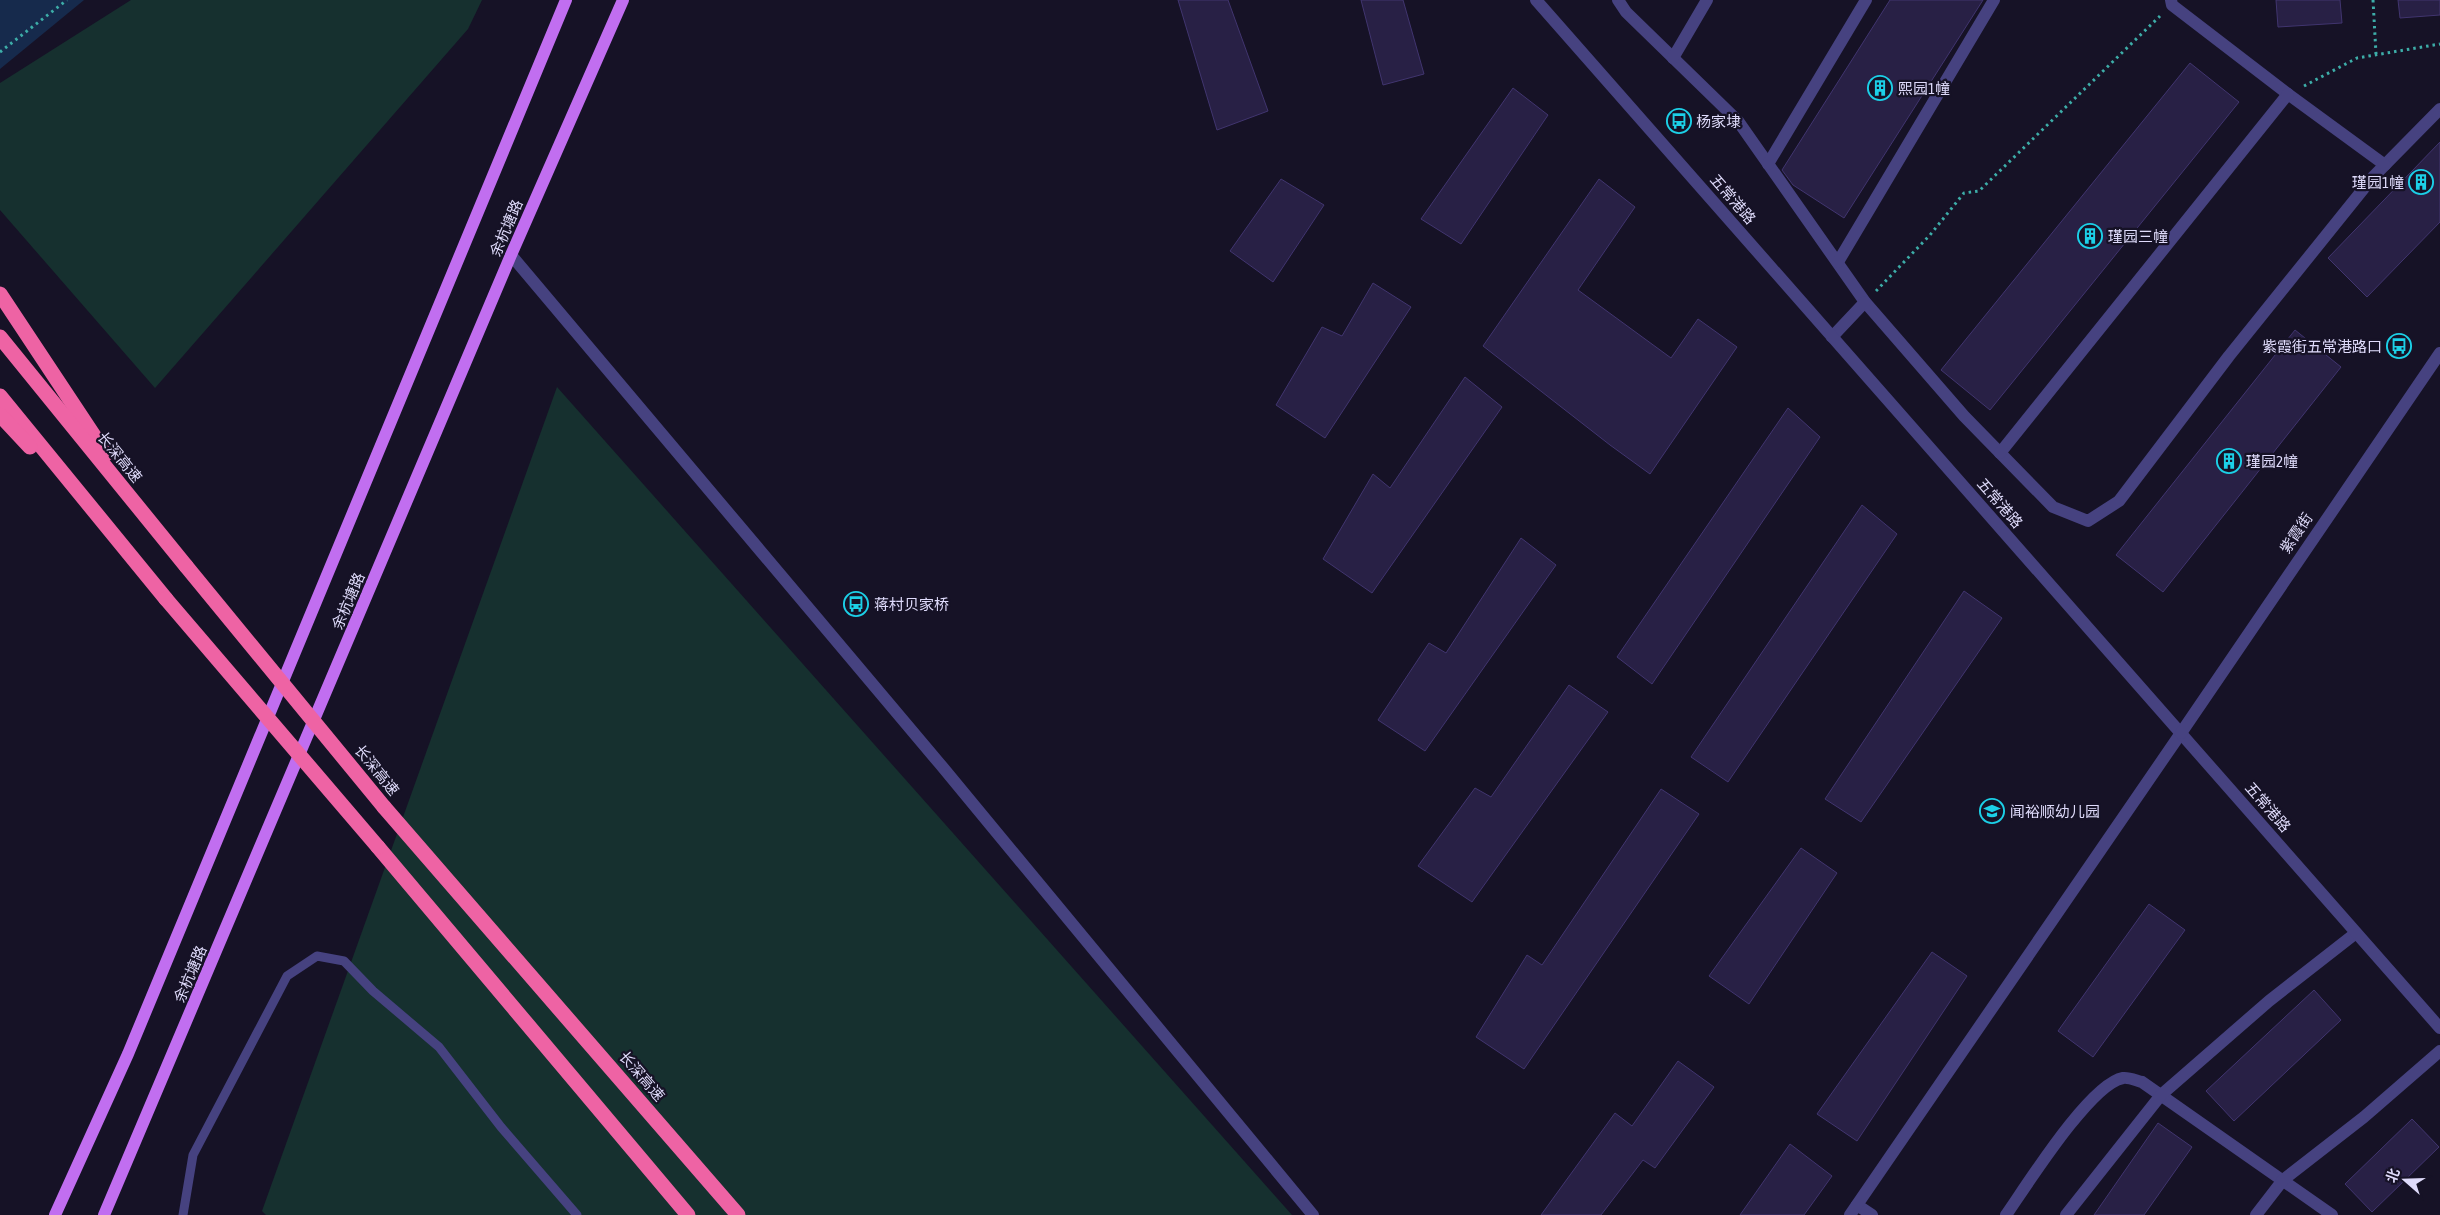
<svg xmlns="http://www.w3.org/2000/svg" width="2440" height="1215" font-family="'Asap Condensed','Noto Sans SC',sans-serif">
	<style>
		.green { fill: #16302f }
		.water { fill: #162a4c }
		.building { fill: #282045; stroke: #41356f }
		.lines { fill: none; stroke-linecap: round; stroke-linejoin: round }
		.path { stroke: #3dada8; stroke-width: 3; stroke-dasharray: 2.5 4; stroke-linecap: butt }
		.service { stroke: #464280; stroke-width: 9 }
		.minor { stroke: #464280; stroke-width: 12 }
		.tertiary { stroke: #464280; stroke-width: 12 }
		.primary { stroke: #c16ef0; stroke-width: 12 }
		.motorway { stroke: #ee63a4; stroke-width: 15 }
		.motorway-bridge { stroke: #ee63a4; stroke-width: 15 }
		.labels { text-anchor: middle; dominant-baseline: central; stroke-width: 4.5; stroke-linejoin: round; paint-order: stroke }
		.poi-label { font-size: 15px; fill: #dfdbfb; stroke: #161226; text-anchor: start }
		.street-label { font-size: 15px; fill: #dfdbfb; stroke: #161226 }
	</style>
	<rect width="100%" height="100%" fill="#161226"/>
	<g class="green">
		<path d="M131,0H482L468,29L155,388L0,210V83Z"/>
		<path d="M557,387L1292,1215H266L262,1211Z"/>
	</g>
	<path class="water" d="M0,0H84L0,69Z"/>
	<g class="building">
		<path d="M1178,0H1228L1268,111L1217,130Z"/>
		<path d="M1361,0H1403L1424,74L1383,85Z"/>
		<path d="M1890,0H1983L1844,218L1793,185L1782,170Z"/>
		<path d="M2276,0H2340L2342,23L2278,27Z"/>
		<path d="M2398,0H2440V15L2400,18Z"/>
		<path d="M2190,63L2239,102L1990,410L1941,370Z"/>
		<path d="M1513,88L1548,115L1461,244L1421,219Z"/>
		<path d="M2440,142V222L2367,297L2328,258Z"/>
		<path d="M1281,179L1324,205L1273,282L1230,251Z"/>
		<path d="M1599,179L1635,207L1578,290L1671,358L1698,319L1737,347L1650,474L1610,445L1483,346Z"/>
		<path d="M1373,283L1411,307L1325,438L1276,405L1322,327L1342,336Z"/>
		<path d="M2295,330L2341,367L2163,592L2116,555Z"/>
		<path d="M1465,377L1502,407L1372,593L1323,559L1373,474L1390,488Z"/>
		<path d="M1788,408L1820,437L1652,684L1617,657Z"/>
		<path d="M1862,505L1897,534L1728,782L1691,757Z"/>
		<path d="M1521,538L1556,565L1425,751L1378,720L1429,643L1446,653Z"/>
		<path d="M1964,591L2002,618L1861,822L1825,799Z"/>
		<path d="M1569,685L1608,712L1472,902L1418,866L1475,788L1491,797Z"/>
		<path d="M1661,789L1699,814L1524,1069L1476,1037L1527,955L1542,965Z"/>
		<path d="M1801,848L1837,873L1749,1004L1709,976Z"/>
		<path d="M2149,904L2185,930L2093,1057L2058,1031Z"/>
		<path d="M1932,952L1967,976L1857,1141L1817,1114Z"/>
		<path d="M2314,990L2341,1020L2234,1121L2206,1091Z"/>
		<path d="M1678,1061L1714,1087L1655,1168L1643,1160L1601,1215H1541L1615,1113L1632,1126Z"/>
		<path d="M2412,1119L2439,1147L2372,1212L2345,1184Z"/>
		<path d="M2158,1123L2192,1147L2144,1215H2094Z"/>
		<path d="M1790,1144L1832,1176L1804,1215H1740Z"/>
	</g>
	<g class="lines">
		<g class="path">
			<path d="M2373,0L2376,54"/>
			<path d="M0,52L67,0"/>
			<path d="M2304,86L2357,58L2440,44"/>
			<path d="M1876,291L1930,235L1964,193L1979,191L2160,16"/>
		</g>
		<path class="service" d="M183,1215L193,1155L287,976L317,956L344,961L373,991L439,1047L501,1127L577,1215"/>
		<g class="minor">
			<path d="M1618,0L1626,12L1738,121L1865,302L1964,416L2053,507L2088,521L2119,501L2229,356L2373,177L2440,109"/>
			<path d="M2171,0L2172,5L2288,94L2385,165"/>
			<path d="M1673,58L1707,0"/>
			<path d="M1768,164L1866,0"/>
			<path d="M511,255L940,764L1313,1215"/>
			<path d="M1838,262L1994,0"/>
			<path d="M1832,337L1865,302"/>
			<path d="M2000,453L2288,94"/>
			<path d="M1857,1205L1872,1215"/>
			<path d="M1850,1215L2181,733"/>
			<path d="M2006,1215C2027,1185 2090,1084 2123,1078C2129,1077 2137,1081 2142,1082L2332,1215"/>
			<path d="M2066,1215L2161,1095L2269,1001L2356,933"/>
			<path d="M2256,1215L2283,1180L2364,1117L2440,1051"/>
		</g>
		<g class="tertiary">
			<path d="M1536,0L2440,1028"/>
			<path d="M2181,733L2440,353"/>
		</g>
		<g class="primary">
			<path d="M55,1215L128,1054L566,0"/>
			<path d="M104,1215L511,255L623,0"/>
		</g>
		<g class="motorway">
			<path d="M0,294L106,454"/>
			<path d="M0,337L186,566"/>
			<path d="M0,396L166,599"/>
			<path d="M0,415L30,447"/>
			<path d="M384,807L738,1215"/>
			<path d="M378,847L688,1215"/>
		</g>
		<g class="motorway-bridge">
			<path d="M186,566L384,807"/>
			<path d="M166,599L378,847"/>
		</g>
	</g>
	<defs>
		<symbol id="building-ring" viewBox="-11 -11 22 22"><circle r="9.5" fill="#161226" stroke="#1cd0e7" stroke-width="1.5"/><path d="M-4-6H4V6H1V3H-1V6H-4ZM-2.5-4.3h1.7v1.8h-1.7ZM.8-4.3h1.7v1.8H.8ZM-2.5-1h1.7V.8h-1.7ZM.8-1h1.7V.8H.8Z" fill="#1cd0e7"/></symbol>
		<symbol id="bus-ring" viewBox="-11 -11 22 22"><circle r="9.5" fill="#161226" stroke="#1cd0e7" stroke-width="1.5"/><path d="M-5-6H5V4H4V6H2V4H-2V6H-4V4H-5ZM-3.5-4V0h7V-4ZM-3.5 1.2v1.5H-2V1.2ZM2 1.2v1.5H3.5V1.2Z" fill="#1cd0e7"/></symbol>
		<symbol id="school-ring" viewBox="-11 -11 22 22"><circle r="9.5" fill="#161226" stroke="#1cd0e7" stroke-width="1.5"/><path d="M0-5L7-2L0 1L-7-2ZM-4 1L0 2.5L4 1V4Q0 6-4 4Z" fill="#1cd0e7"/></symbol>
	</defs>
	<g fill-rule="evenodd">
		<use href="#building-ring" x="1866" y="74" width="28" height="28"/>
		<use href="#bus-ring" x="1665" y="107" width="28" height="28"/>
		<use href="#building-ring" x="2407" y="168" width="28" height="28"/>
		<use href="#building-ring" x="2076" y="222" width="28" height="28"/>
		<use href="#bus-ring" x="2385" y="332" width="28" height="28"/>
		<use href="#building-ring" x="2215" y="447" width="28" height="28"/>
		<use href="#bus-ring" x="842" y="590" width="28" height="28"/>
		<use href="#school-ring" x="1978" y="797" width="28" height="28"/>
	</g>
	<g class="labels">
		<g class="poi-label">
			<text x="1898" y="88">熙园1幢</text>
			<text x="1696" y="121">杨家埭</text>
			<text x="2404" y="182" text-anchor="end">瑾园1幢</text>
			<text x="2108" y="236">瑾园三幢</text>
			<text x="2382" y="346" text-anchor="end">紫霞街五常港路口</text>
			<text x="2246" y="461">瑾园2幢</text>
			<text x="874" y="604">蒋村贝家桥</text>
			<text x="2010" y="811">闻裕顺幼儿园</text>
		</g>
		<g class="street-label">
			<text transform="translate(1733 199) rotate(49)">五常港路</text>
			<text transform="translate(506 228) rotate(-67)">余杭塘路</text>
			<text transform="translate(120 457) rotate(51)">长深高速</text>
			<text transform="translate(2000 503) rotate(49)">五常港路</text>
			<text transform="translate(2296 533) rotate(-56)">紫霞街</text>
			<text transform="translate(348 601) rotate(-67)">余杭塘路</text>
			<text transform="translate(377 770) rotate(51)">长深高速</text>
			<text transform="translate(2268 807) rotate(49)">五常港路</text>
			<text transform="translate(190 974) rotate(-67)">余杭塘路</text>
			<text transform="translate(642 1076) rotate(49)">长深高速</text>
		</g>
	</g>
	<g transform="translate(2405 1180) rotate(290)" stroke="#161226" stroke-width="4" paint-order="stroke">
	<path d="M0-4L9 19L0 12L-9 19Z" fill="#dfdbfb"/>
	<text y="-8" font-size="14" font-weight="bold" text-anchor="middle" fill="#dfdbfb">北</text>
	</g>
</svg>
